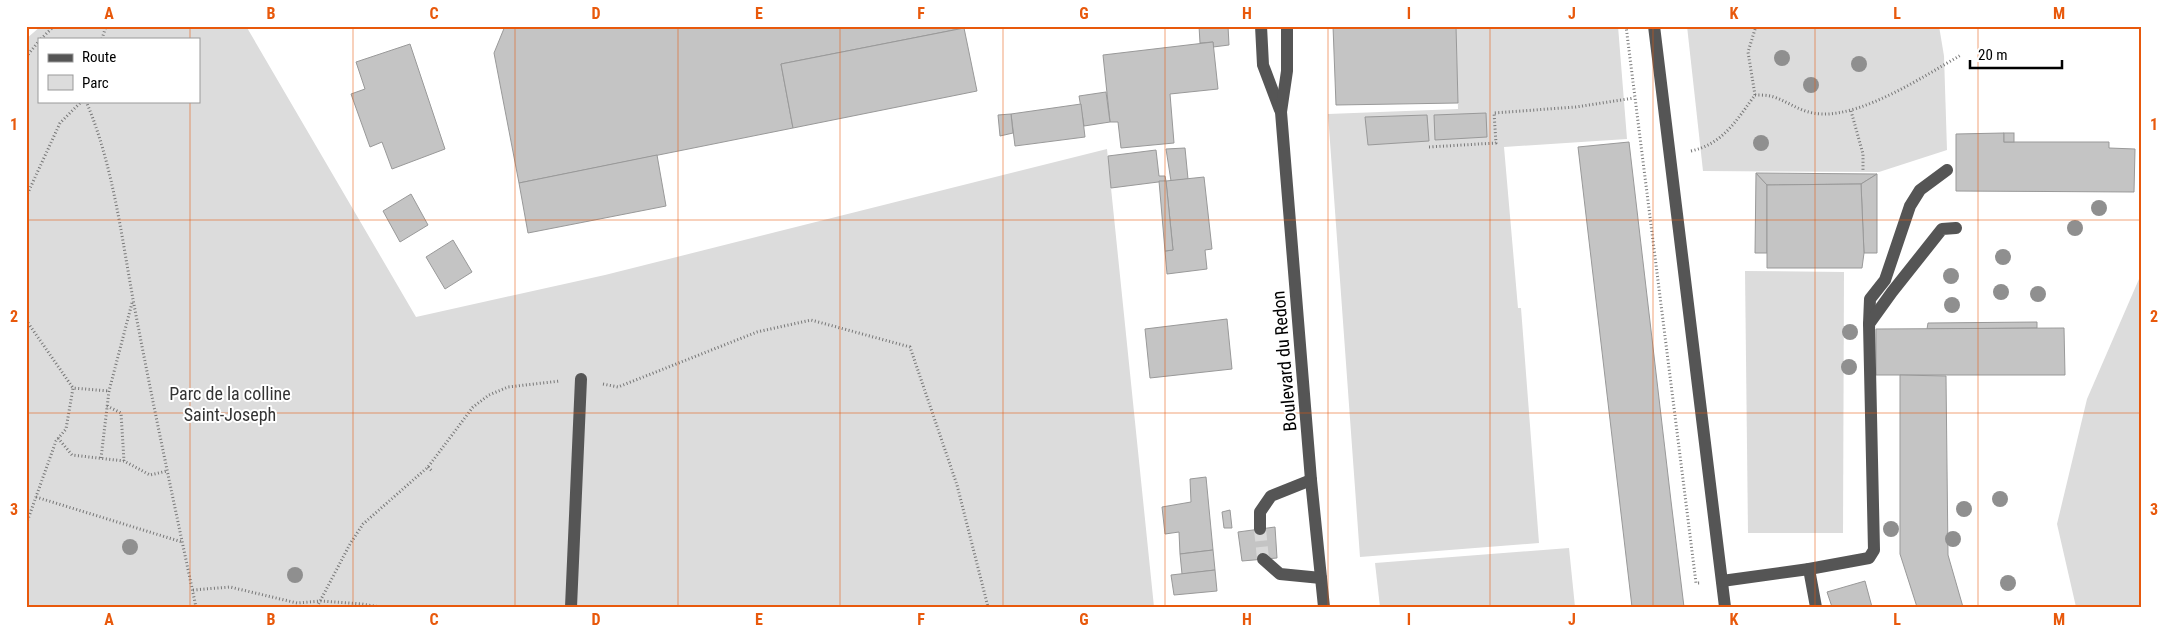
<svg xmlns="http://www.w3.org/2000/svg" width="2168" height="633" font-family="'Roboto Condensed',sans-serif">
	<style>
		.green { fill: #dcdcdc; fill-rule: evenodd }
		.building { fill: #c4c4c4; stroke: #999 }
		.lines { fill: none; stroke-linecap: round; stroke-linejoin: round }
		.minor-tunnel { stroke: #d9d9d9; stroke-width: 12; stroke-dasharray: 12 6; stroke-linecap: butt }
		.path { stroke: #777; stroke-width: 3; stroke-dasharray: 1 2.5; stroke-linecap: butt }
		.minor { stroke: #555; stroke-width: 12 }
		.tree { fill: #8f8f8f }
		.grid { fill: none; stroke: #e8590c; stroke-width: 1; stroke-opacity: 0.55 }
		.labels { text-anchor: middle; dominant-baseline: central; stroke-width: 4; stroke-linejoin: round; paint-order: stroke }
		.street-label { font-size: 18px; fill: #000; stroke: #fff }
		.park-label { font-size: 18px; fill: #333; stroke: #fff }
		.neatline { fill: none; stroke: #e8590c; stroke-width: 2 }
		.grid-label { font-size: 16px; text-anchor: middle; font-weight: bold; fill: #e8590c }
	</style>
	<rect width="100%" height="100%" fill="#fff"/>
	<g class="green">
		<path d="M41,26H246L416,317L605,275L1107,149L1154,607H26V39ZM39,39H199V101H39Z"/>
		<path d="M1456,26H1618L1627,139L1504,147L1518,308H1521L1539,543L1360,557L1328,114L1458,109Z"/>
		<path d="M1687,26H1939L1944,56L1947,150L1879,172L1703,171Z"/>
		<path d="M2142,259V607H2076L2057,524L2087,399L2139,279Z"/>
		<path d="M1745,271L1844,272L1843,533H1748Z"/>
		<path d="M1569,548L1575,607H1380L1375,563Z"/>
	</g>
	<g class="building">
		<path d="M505,26H964V28L781,64L793,128L519,183L494,53Z"/>
		<path d="M1199,26H1228L1229,45L1213,47V42L1200,43Z"/>
		<path d="M1333,26H1456L1458,103L1336,105Z"/>
		<path d="M964,28L977,91L793,128L781,64Z"/>
		<path d="M1213,42L1218,89L1170,94L1174,143L1121,148L1118,122H1110L1103,55Z"/>
		<path d="M410,44L445,149L392,169L382,142L370,147L351,94L365,89L356,62Z"/>
		<path d="M1106,92L1110,122L1084,126L1079,96Z"/>
		<path d="M1081,104L1085,137L1015,146L1011,114Z"/>
		<path d="M1486,113L1487,137L1435,140L1434,115Z"/>
		<path d="M1011,114L1013,133L1000,136L998,115Z"/>
		<path d="M1427,115L1429,141L1368,145L1365,117Z"/>
		<path d="M2004,133V142H2109V148L2135,149L2134,192L1956,191V134Z"/>
		<rect x="2004" y="133" width="10" height="9"/>
		<path d="M1629,142L1671,501L1684,607H1632L1578,147Z"/>
		<path d="M1185,148L1188,179L1171,181L1166,149Z"/>
		<path d="M1156,150L1159,176H1165L1166,181L1111,188L1108,156Z"/>
		<path d="M657,155L666,206L528,233L519,183Z"/>
		<path d="M1756,173L1767,185V253H1755Z"/>
		<path d="M1756,173L1877,174L1861,184L1767,185Z"/>
		<path d="M1877,174V253H1864L1861,184Z"/>
		<path d="M1204,177L1212,249L1205,250L1207,269L1167,274L1165,251L1173,250L1166,181Z"/>
		<path d="M1159,181H1166L1173,250L1165,251Z"/>
		<path d="M1861,184L1864,253L1862,268H1767V185Z"/>
		<path d="M411,194L428,225L400,242L383,211Z"/>
		<path d="M453,240L472,272L445,289L426,257Z"/>
		<path d="M1227,319L1232,369L1150,378L1145,329Z"/>
		<path d="M2037,322V328L1927,329L1928,323Z"/>
		<path d="M2064,328L2065,375H1876V329Z"/>
		<path d="M1900,375L1946,376L1948,555L1963,607H1917L1900,554Z"/>
		<path d="M1206,477L1213,550L1180,554L1179,532L1165,534L1162,507L1191,502L1190,479Z"/>
		<path d="M1230,510L1232,528H1224L1222,512Z"/>
		<path d="M1275,527L1277,558L1242,561L1238,532Z"/>
		<path d="M1213,550L1215,570L1182,574L1180,554Z"/>
		<path d="M1215,570L1217,591L1174,595L1171,575Z"/>
		<path d="M1865,581L1872,607H1832L1827,592Z"/>
	</g>
	<g class="lines">
		<path class="minor-tunnel" d="M1260,529L1263,559"/>
		<g class="path">
			<path d="M1626,26L1693,559L1696,583H1701"/>
			<path d="M41,39L54,26"/>
			<path d="M102,39L106,26"/>
			<path d="M26,57L39,41"/>
			<path d="M1755,95C1761,95 1768,95 1774,97C1791,103 1801,113 1821,114C1864,116 1924,76 1961,55"/>
			<path d="M86,101C114,167 122,241 135,310C154,410 175,508 196,607"/>
			<path d="M1851,111L1863,154V172"/>
			<path d="M1429,147L1496,143L1494,113L1576,107L1634,98"/>
			<path d="M1691,151C1723,144 1736,121 1755,95L1748,52L1756,26"/>
			<path d="M26,197L60,123L82,101"/>
			<path d="M26,320L73,388"/>
			<path d="M603,384L618,387L757,332L811,320L910,347L957,485L988,607"/>
			<path d="M107,406L121,413L124,461"/>
			<path d="M58,438L72,455L124,461L150,475L167,471"/>
			<path d="M101,458L109,391L132,303"/>
			<path d="M428,467L433,472"/>
			<path d="M36,497L182,542"/>
			<path d="M26,503L27,520"/>
			<path d="M26,531L27,522L56,441L66,429L73,388L109,391"/>
			<path d="M193,590L230,587L297,603L321,601L362,604L380,607"/>
			<path d="M317,607L350,544L363,524L428,467L473,407L489,395L508,387L560,381"/>
		</g>
		<g class="minor">
			<path d="M1261,26L1263,65L1280,110"/>
			<path d="M1287,26V71L1281,112L1311,480L1324,607"/>
			<path d="M1654,26L1725,607"/>
			<path d="M1869,324L1870,299L1885,280L1910,206L1920,190L1947,170"/>
			<path d="M1260,529V512L1271,496L1311,480"/>
			<path d="M1263,559L1280,574L1321,578"/>
			<path d="M1809,569L1816,607"/>
			<path d="M1722,581L1809,569L1869,558L1874,550L1869,324L1892,292L1942,229L1956,228"/>
			<path d="M571,607L581,379"/>
		</g>
	</g>
	<g class="tree">
		<circle cx="1782" cy="58" r="8"/>
		<circle cx="1859" cy="64" r="8"/>
		<circle cx="1811" cy="85" r="8"/>
		<circle cx="1761" cy="143" r="8"/>
		<circle cx="2099" cy="208" r="8"/>
		<circle cx="2075" cy="228" r="8"/>
		<circle cx="2003" cy="257" r="8"/>
		<circle cx="1951" cy="276" r="8"/>
		<circle cx="2001" cy="292" r="8"/>
		<circle cx="2038" cy="294" r="8"/>
		<circle cx="1952" cy="305" r="8"/>
		<circle cx="1850" cy="332" r="8"/>
		<circle cx="1849" cy="367" r="8"/>
		<circle cx="2000" cy="499" r="8"/>
		<circle cx="1964" cy="509" r="8"/>
		<circle cx="1891" cy="529" r="8"/>
		<circle cx="1953" cy="539" r="8"/>
		<circle cx="130" cy="547" r="8"/>
		<circle cx="295" cy="575" r="8"/>
		<circle cx="2008" cy="583" r="8"/>
	</g>
	<path class="grid" d="M190,26V39M353,26V607M515,26V607M678,26V607M840,26V607M1003,26V607M1165,26V607M1328,26V607M1490,26V607M1653,26V607M1815,26V607M1978,26V607M190,101V607M26,220H2142M26,413H2142"/>
	<g class="labels">
		<g class="street-label">
			<text transform="translate(1284 361) rotate(-95)">Boulevard du Redon</text>
		</g>
		<g class="park-label">
			<text x="230" y="393">Parc de la colline<tspan x="230" dy="21">Saint-Joseph</tspan></text>
		</g>
	</g>
	<rect width="2168" height="633" fill="none" stroke="#ffffff" stroke-width="55"/>
	<rect x="38" y="38" width="162" height="65" fill="#ffffff" stroke="#999999"/>
	<rect x="48" y="54" width="25" height="8" fill="#555555" stroke="#999999"/>
	<text x="82" y="62" font-size="15" fill="#000000">Route</text>
	<rect x="48" y="75" width="25" height="15" fill="#dcdcdc" stroke="#999999"/>
	<text x="82" y="88" font-size="15" fill="#000000">Parc</text>
	<path d="M1970 60v8h92v-8" fill="none" stroke="#000000" stroke-width="2.5"/>
	<text x="1978" y="60" font-size="15" fill="#000000" stroke="#ffffff" stroke-width="4" paint-order="stroke">20 m</text>
	<rect x="28" y="28" width="2112" height="578" class="neatline"/>
	<g class="grid-label">
		<text x="109" y="19">A</text>
		<text x="271" y="19">B</text>
		<text x="434" y="19">C</text>
		<text x="596" y="19">D</text>
		<text x="759" y="19">E</text>
		<text x="921" y="19">F</text>
		<text x="1084" y="19">G</text>
		<text x="1247" y="19">H</text>
		<text x="1409" y="19">I</text>
		<text x="1572" y="19">J</text>
		<text x="1734" y="19">K</text>
		<text x="1897" y="19">L</text>
		<text x="2059" y="19">M</text>
		<text x="14" y="130">1</text>
		<text x="2154" y="130">1</text>
		<text x="14" y="322">2</text>
		<text x="2154" y="322">2</text>
		<text x="14" y="515">3</text>
		<text x="2154" y="515">3</text>
		<text x="109" y="625">A</text>
		<text x="271" y="625">B</text>
		<text x="434" y="625">C</text>
		<text x="596" y="625">D</text>
		<text x="759" y="625">E</text>
		<text x="921" y="625">F</text>
		<text x="1084" y="625">G</text>
		<text x="1247" y="625">H</text>
		<text x="1409" y="625">I</text>
		<text x="1572" y="625">J</text>
		<text x="1734" y="625">K</text>
		<text x="1897" y="625">L</text>
		<text x="2059" y="625">M</text>
	</g>
</svg>
